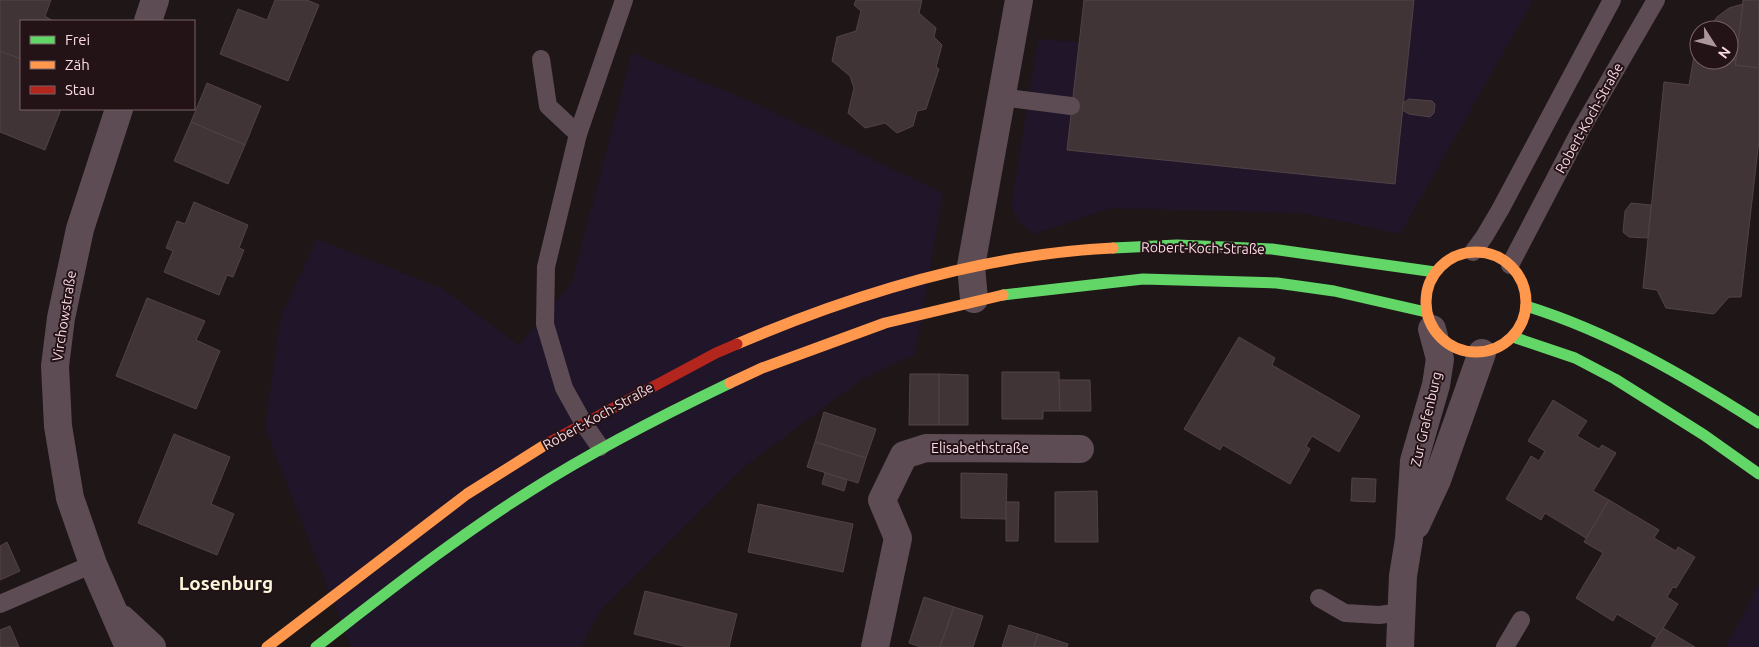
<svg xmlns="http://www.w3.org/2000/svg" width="1759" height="647" font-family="Ubuntu,sans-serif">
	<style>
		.green { fill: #211529 }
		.building { fill: #413437; stroke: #524246 }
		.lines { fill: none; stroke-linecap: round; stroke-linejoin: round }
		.lane { stroke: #5e4c54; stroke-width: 18 }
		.street { stroke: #5e4c54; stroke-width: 28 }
		.fast { stroke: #63d668; stroke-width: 11 }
		.slow { stroke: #ff974d; stroke-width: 11 }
		.jam { stroke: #b3261e; stroke-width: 11 }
		.labels { text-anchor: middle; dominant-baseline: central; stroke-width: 4; stroke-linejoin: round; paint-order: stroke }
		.street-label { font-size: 14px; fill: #fad9e4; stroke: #231216 }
		.district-label { font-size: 19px; font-weight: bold; fill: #faf8db; stroke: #231216 }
	</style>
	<rect width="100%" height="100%" fill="#1f1618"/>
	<g class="green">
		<path d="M1414,0H1533L1400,234L1303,213L1111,208L1035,234L1021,225L1011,207L1038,39L1079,42L1067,150L1395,184Z"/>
		<path d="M632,53L752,102L943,193L915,354L861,380L745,466L600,611L581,647H351L265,428L281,316L317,239L441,288L519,345L572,283Z"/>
		<path d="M1759,581V647H1726L1758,586Z"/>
	</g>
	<g class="building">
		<path d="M0,0H51L45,16L53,21H21V59L0,51Z"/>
		<path d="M275,0H307L319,5L288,81L220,54L238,9L267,20Z"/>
		<path d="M856,0H922L919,13L936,28L934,37L942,45L936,67L939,69L926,109L917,111L913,126L897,133L885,123L865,128L848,113L854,88L850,76L832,61L837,37L856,31L861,11L854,5Z"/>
		<path d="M1084,0H1414L1395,184L1067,150Z"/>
		<path d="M1743,0H1759V68L1735,65Z"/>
		<path d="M1743,4L1736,60H1729V30H1708L1717,17L1729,8Z"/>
		<path d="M0,51L21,59V109H61L45,150L0,132Z"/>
		<path d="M1694,56L1699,57V60H1736L1735,65L1759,68V140L1741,297H1729L1714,314L1666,308L1657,290L1643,288L1664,82L1689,85Z"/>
		<path d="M207,83L261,106L245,145L191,122Z"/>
		<path d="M1409,99L1432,101L1435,104L1434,113L1430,117L1409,114L1402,110L1403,103Z"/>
		<path d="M191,122L245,145L228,184L174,161Z"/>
		<path d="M194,202L248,225L239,248L244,250L233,277L227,275L219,295L164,272L173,251L166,248L177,221L185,224Z"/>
		<path d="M1631,203L1651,205L1648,238L1629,237L1623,232L1625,211Z"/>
		<path d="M147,298L205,321L196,340L220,351L196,409L116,376Z"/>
		<path d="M1239,337L1275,358L1272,365L1360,416L1339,452L1312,436L1306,446L1310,449L1290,484L1223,445L1220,450L1184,429Z"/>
		<path d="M1002,372H1059L1060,411H1043V419H1002Z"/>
		<path d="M910,374H939V425H909Z"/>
		<path d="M939,374L968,375V425H939Z"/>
		<path d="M1059,380H1090L1091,411H1060Z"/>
		<path d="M1553,400L1587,421L1577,436L1599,449L1602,445L1616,453L1593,491L1609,500L1586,538L1545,513L1541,520L1506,499L1531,456L1539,461L1545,451L1528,441Z"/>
		<path d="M824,412L876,429L866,458L815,442Z"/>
		<path d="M174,434L230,457L211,504L234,514L217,555L138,523Z"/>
		<path d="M815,442L866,458L858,483L807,467Z"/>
		<path d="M825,473L847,480L844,491L822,484Z"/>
		<path d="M961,473L1007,474L1006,519L961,518Z"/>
		<path d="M1352,478L1376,479L1375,502L1351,501Z"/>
		<path d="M1097,491L1098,542H1055V492Z"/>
		<path d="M1609,500L1659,530L1654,538L1676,551L1678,547L1695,557L1676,588L1673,587L1667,597L1678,604L1657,638L1617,614L1613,621L1576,598L1603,553L1584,542Z"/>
		<path d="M1006,502H1019L1018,541H1006Z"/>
		<path d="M758,504L853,524L843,572L748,552Z"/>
		<path d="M7,542L20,571L0,580V546Z"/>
		<path d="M645,591L737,614L729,647H687L634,634Z"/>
		<path d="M924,597L954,607L940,647H920L909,643Z"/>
		<path d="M954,607L983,616L973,647H940Z"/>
		<path d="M1009,625L1038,634L1034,647H1002Z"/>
		<path d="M10,626L19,647H0V630Z"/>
		<path d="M1663,628L1695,647H1651Z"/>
		<path d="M1038,634L1068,644L1067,647H1034Z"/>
	</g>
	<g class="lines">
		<g class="lane">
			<path d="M541,59L548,106L578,134"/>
			<path d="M1000,97L1071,106"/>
			<path d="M1473,252L1484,237L1500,210L1612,0"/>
			<path d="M1510,265L1580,131L1656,0"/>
			<path d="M600,447L584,424L564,388L545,324L546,267L578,134L624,0"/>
			<path d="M1319,598L1345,613L1379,615L1402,612"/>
			<path d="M0,604L93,564"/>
			<path d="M1505,647L1521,620"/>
		</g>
		<g class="street">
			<path d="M148,21L155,0"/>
			<path d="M119,109L80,229L61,318L55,366L58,426L70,498L93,564L129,647"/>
			<path d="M974,299L971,266L1019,0"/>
			<path d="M1416,525L1437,480L1482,353"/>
			<path d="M122,619L152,647"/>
			<path d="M875,647L898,538L882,500L904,455L926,448L1080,449"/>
			<path d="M1400,647L1403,576L1409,539L1414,461L1436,385L1440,359L1432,329"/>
		</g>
		<g class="fast">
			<path d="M1113,248L1177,245L1272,249L1435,272"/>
			<path d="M1003,295L1143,279L1277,283L1334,291L1426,312"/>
			<path d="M1526,306C1610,332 1685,376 1759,423"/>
			<path d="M1513,337L1575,358L1615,379L1704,435L1759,474"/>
			<path d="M316,647C386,593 455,538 530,491C594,450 661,416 730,383"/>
		</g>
		<g class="slow">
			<circle cx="1476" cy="302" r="50"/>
			<path d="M737,344C856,293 984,254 1113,248"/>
			<path d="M730,383L762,368L885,323L1003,295"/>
			<path d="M267,647L467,494L548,443"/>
		</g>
		<path class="jam" d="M548,443L716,353L737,344"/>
	</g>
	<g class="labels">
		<g class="street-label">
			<text transform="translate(1589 118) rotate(-61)">Robert-Koch-Straße</text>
			<text transform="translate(1203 248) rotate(1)">Robert-Koch-Straße</text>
			<text transform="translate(64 316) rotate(-81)">Virchowstraße</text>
			<text transform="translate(598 416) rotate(-29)">Robert-Koch-Straße</text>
			<text transform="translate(1426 419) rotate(-77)">Zur Grafenburg</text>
			<text x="980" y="448">Elisabethstraße</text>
		</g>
		<g class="district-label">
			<text x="226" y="583">Losenburg</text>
		</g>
	</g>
	<rect x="20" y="20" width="175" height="90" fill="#231216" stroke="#796268"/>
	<rect x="30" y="36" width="25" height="8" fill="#63d668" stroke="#796268"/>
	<text x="65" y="45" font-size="15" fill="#fad9e4">Frei</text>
	<rect x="30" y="61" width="25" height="8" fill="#ff974d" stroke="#796268"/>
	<text x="65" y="70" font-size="15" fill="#fad9e4">Zäh</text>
	<rect x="30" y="86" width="25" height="8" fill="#b3261e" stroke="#796268"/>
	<text x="65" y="95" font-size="15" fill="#fad9e4">Stau</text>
	<g transform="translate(1714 45) rotate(126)"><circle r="24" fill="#231216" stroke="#796268"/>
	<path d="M0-4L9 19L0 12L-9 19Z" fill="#ad959d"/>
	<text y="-8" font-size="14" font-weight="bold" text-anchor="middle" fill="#fad9e4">N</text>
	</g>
</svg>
